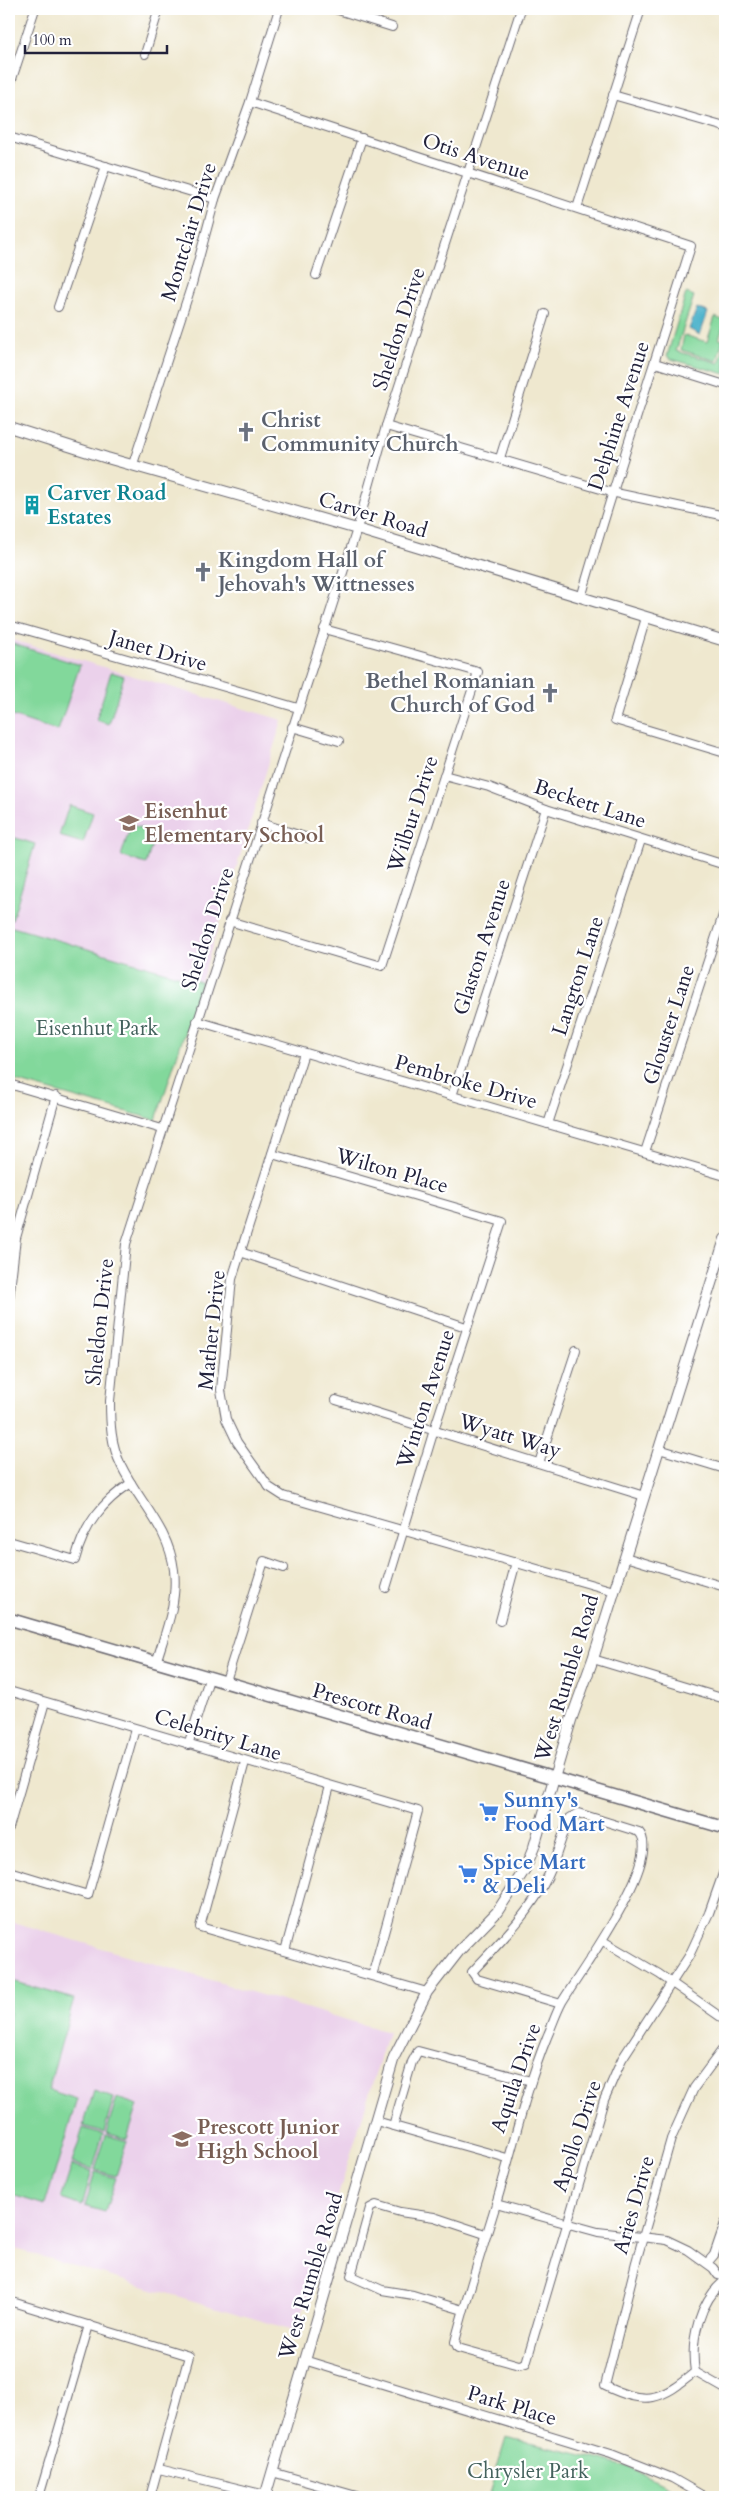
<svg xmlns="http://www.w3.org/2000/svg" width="734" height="2506" font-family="Cardo,serif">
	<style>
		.built { fill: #ebd1eb }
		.green { fill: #82d89b; stroke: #527d6b }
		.water { fill: #4cb2cb; stroke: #376a83 }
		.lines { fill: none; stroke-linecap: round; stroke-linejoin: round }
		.minor-casing { stroke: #6a676f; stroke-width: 10 }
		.tertiary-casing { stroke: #6a676f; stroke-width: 12 }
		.secondary-casing { stroke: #6a676f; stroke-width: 14 }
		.minor { stroke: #fff; stroke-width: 8 }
		.tertiary { stroke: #fff; stroke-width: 10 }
		.secondary { stroke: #fff; stroke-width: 11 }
		.labels { text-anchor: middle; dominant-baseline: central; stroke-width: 4.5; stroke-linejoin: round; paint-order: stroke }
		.street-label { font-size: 21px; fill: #22223b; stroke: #fff }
		.worship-label { font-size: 21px; font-weight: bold; fill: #5b616d; stroke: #fff; text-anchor: start }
		.culture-label { font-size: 21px; font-weight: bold; fill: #0d838f; stroke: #fff; text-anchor: start }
		.education-label { font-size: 21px; font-weight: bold; fill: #785e54; stroke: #fff; text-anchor: start }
		.park-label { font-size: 21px; fill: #44625d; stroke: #fff }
		.shop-label { font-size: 21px; font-weight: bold; fill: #366cbe; stroke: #fff; text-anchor: start }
	</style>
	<rect width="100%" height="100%" fill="#fff"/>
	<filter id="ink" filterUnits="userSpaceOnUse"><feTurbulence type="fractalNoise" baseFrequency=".02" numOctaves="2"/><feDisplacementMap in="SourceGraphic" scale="10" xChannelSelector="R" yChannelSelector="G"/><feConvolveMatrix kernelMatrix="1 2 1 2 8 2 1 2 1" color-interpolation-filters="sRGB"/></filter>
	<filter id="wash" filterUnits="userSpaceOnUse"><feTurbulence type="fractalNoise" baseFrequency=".0096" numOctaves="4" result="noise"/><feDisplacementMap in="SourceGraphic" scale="20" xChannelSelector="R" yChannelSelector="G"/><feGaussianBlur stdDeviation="1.12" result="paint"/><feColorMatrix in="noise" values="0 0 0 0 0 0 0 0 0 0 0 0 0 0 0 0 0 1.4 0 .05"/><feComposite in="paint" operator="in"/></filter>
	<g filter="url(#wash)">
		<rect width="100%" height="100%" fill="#efe8cf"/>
		<g class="built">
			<path d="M9,639L282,720L201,982L9,926Z"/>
			<path d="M9,1921L388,2032L297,2331L9,2247Z"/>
		</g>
		<g class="green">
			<path d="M686,293L694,296L676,351L719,363L725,345V374L671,359L667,356Z"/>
			<path d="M715,317L725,321L719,339L723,340L717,361L681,350L684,335L707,342Z"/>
			<path d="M10,643L80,665L58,731L9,715Z"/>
			<path d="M111,672L124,676L109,724L96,720Z"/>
			<path d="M69,805L93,813L83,843L59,836Z"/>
			<path d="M131,825L156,832L146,864L121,856Z"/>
			<path d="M9,836L35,844L12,920L9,919Z"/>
			<path d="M9,926L201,982L156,1120L9,1079Z"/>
			<path d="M9,1980L74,1999L48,2090L77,2099L45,2205L9,2194Z"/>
			<path d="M94,2091L114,2098L104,2132L83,2126Z"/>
			<path d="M117,2098L138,2105L127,2139L106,2133Z"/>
			<path d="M83,2128L103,2134L93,2169L72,2163Z"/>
			<path d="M106,2135L127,2141L116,2176L95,2170Z"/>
			<path d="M72,2165L92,2171L82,2206L61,2199Z"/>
			<path d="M95,2172L116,2178L105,2212L85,2206Z"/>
			<path d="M506,2438C565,2452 635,2461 685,2497H488Z"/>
		</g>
		<path class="water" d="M697,308L708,312L700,335L689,329Z"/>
	</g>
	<g filter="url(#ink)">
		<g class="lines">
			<defs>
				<g id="minor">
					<path d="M335,9L392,27"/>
					<path d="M145,54L159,9"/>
					<path d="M9,88L35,9"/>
					<path d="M613,95L725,127"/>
					<path d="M250,102L691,246C655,363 615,479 581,598"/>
					<path d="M9,137L215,199"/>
					<path d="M577,208L641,9"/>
					<path d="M316,275L362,138"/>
					<path d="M58,307L106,166"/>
					<path d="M655,363L725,385"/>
					<path d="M386,426L611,492L725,516"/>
					<path d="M500,458L545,314"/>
					<path d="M133,464L192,284L215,199L250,102L279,9"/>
					<path d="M646,618L615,720L725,753"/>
					<path d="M9,625L298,708"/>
					<path d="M292,727L339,741"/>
					<path d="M444,775L489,787L546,809L725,865"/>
					<path d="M261,823L308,838"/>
					<path d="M229,921L382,966L478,672L324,629"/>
					<path d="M197,1021L725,1176"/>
					<path d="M304,1053L232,1279L221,1390L226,1419L237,1442L269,1487L283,1496L614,1591"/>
					<path d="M9,1084L162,1129"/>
					<path d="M452,1096L546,809"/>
					<path d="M548,1124L641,840"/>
					<path d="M645,1152L725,909"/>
					<path d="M272,1154L502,1221L434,1430L386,1588"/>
					<path d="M240,1252L466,1327"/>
					<path d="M9,1299L16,1238L56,1096"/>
					<path d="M336,1400L644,1496"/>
					<path d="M659,1449L725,1469"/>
					<path d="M539,1463L576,1350"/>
					<path d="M9,1541L75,1560C84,1525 102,1502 131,1483"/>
					<path d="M625,1557L725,1587"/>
					<path d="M500,1621L516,1562"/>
					<path d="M593,1659L725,1699"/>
					<path d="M156,1663C165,1633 178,1602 174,1570C169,1528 138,1501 121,1465C111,1445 110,1423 110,1401L126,1244L357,529L386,426L521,9"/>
					<path d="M225,1684L264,1561L284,1568"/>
					<path d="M9,1691L418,1811L372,1976"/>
					<path d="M188,1745L209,1679"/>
					<path d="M245,1762L200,1927L427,1992"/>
					<path d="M9,1828L45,1702"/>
					<path d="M9,1871L88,1895L135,1729"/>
					<path d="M603,1941L659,1974L725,2020"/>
					<path d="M285,1951L330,1786"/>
					<path d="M561,2004L477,1979L472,1972C500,1942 530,1913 548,1876C557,1857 561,1836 570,1818L578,1813L639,1832C664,1859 578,1975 562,2002C556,2013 552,2026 547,2037C525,2091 513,2148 496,2204C482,2250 467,2295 455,2342L458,2348L519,2365L526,2363L604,2100L622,2059L689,1956L709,1913L725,1868"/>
					<path d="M725,2046L694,2088L671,2139L636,2262L605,2386C647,2406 661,2400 695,2372C690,2340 699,2302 725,2280"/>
					<path d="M376,2121L507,2158"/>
					<path d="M393,2126L412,2062L418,2051L531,2081"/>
					<path d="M496,2204L598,2232L667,2240L688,2250L713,2268L718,2275L725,2277"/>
					<path d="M707,2263L714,2255L725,2223"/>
					<path d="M9,2301L189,2356L150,2497"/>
					<path d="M463,2310L413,2295L382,2290L351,2276L370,2208L376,2205L400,2212L434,2217L485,2234"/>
					<path d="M304,2360L611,2454L672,2478L705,2497"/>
					<path d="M695,2372L725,2389"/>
					<path d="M159,2469L266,2495"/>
					<path d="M272,2472L360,2497"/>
					<path d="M39,2497L89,2325"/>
				</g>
				<g id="tertiary">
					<path d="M9,427L107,458L357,529L725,641"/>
					<path d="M265,2497L394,2057L427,1992L459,1951L497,1912L525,1869L534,1847L571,1720L593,1659L725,1239"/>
				</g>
				<path id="secondary" d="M9,1619L725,1828"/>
			</defs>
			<use href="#minor" class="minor-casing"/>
			<use href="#tertiary" class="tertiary-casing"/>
			<use href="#secondary" class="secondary-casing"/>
			<use href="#minor" class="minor"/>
			<use href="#tertiary" class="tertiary"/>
			<use href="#secondary" class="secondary"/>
		</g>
	</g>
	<defs>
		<symbol id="church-bare" viewBox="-9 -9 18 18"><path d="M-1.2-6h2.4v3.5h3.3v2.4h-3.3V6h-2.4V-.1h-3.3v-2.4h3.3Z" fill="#6b7280" stroke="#fff" stroke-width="2.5" paint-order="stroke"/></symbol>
		<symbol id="building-bare" viewBox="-9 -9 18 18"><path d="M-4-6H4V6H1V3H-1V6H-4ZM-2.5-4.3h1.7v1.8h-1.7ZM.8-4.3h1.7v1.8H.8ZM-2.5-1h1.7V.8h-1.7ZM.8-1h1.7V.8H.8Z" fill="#0f9aa8" stroke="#fff" stroke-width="2.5" paint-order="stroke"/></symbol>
		<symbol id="school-bare" viewBox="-9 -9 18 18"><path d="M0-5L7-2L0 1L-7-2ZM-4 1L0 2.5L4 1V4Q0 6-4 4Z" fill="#8d6e63" stroke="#fff" stroke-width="2.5" paint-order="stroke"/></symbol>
		<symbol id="supermarket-bare" viewBox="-9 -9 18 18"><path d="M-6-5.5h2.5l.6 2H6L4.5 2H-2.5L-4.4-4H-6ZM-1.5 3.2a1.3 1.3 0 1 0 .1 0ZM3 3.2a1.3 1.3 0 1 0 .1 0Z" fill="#3f7fe0" stroke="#fff" stroke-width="2.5" paint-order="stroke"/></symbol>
	</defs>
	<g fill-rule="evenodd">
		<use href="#church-bare" x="232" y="418" width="28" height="28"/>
		<use href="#building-bare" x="18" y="491" width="28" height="28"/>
		<use href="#church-bare" x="189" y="558" width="28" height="28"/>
		<use href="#church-bare" x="536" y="679" width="28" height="28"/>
		<use href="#school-bare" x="115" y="809" width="28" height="28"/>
		<use href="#supermarket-bare" x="475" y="1798" width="28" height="28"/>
		<use href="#supermarket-bare" x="454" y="1860" width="28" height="28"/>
		<use href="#school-bare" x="168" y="2125" width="28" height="28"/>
	</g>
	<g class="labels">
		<g class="street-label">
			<text transform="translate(476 157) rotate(18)">Otis Avenue</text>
			<text transform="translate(189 232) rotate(-73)">Montclair Drive</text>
			<text transform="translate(399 329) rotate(-72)">Sheldon Drive</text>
			<text transform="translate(619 416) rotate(-72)">Delphine Avenue</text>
			<text transform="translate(373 515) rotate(17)">Carver Road</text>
			<text transform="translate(158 651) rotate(16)">Janet Drive</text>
			<text transform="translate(590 804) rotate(18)">Beckett Lane</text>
			<text transform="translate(413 814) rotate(-72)">Wilbur Drive</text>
			<text transform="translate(208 929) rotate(-72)">Sheldon Drive</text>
			<text transform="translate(482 947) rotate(-72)">Glaston Avenue</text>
			<text transform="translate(578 976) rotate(-72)">Langton Lane</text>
			<text transform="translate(669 1025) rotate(-72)">Glouster Lane</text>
			<text transform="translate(466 1082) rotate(16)">Pembroke Drive</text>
			<text transform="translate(392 1171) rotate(16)">Wilton Place</text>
			<text transform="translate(100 1322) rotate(-84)">Sheldon Drive</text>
			<text transform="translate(212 1330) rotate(-84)">Mather Drive</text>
			<text transform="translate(426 1399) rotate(-72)">Winton Avenue</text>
			<text transform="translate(510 1436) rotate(17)">Wyatt Way</text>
			<text transform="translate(567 1678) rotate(-73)">West Rumble Road</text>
			<text transform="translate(372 1707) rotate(16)">Prescott Road</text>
			<text transform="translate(218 1735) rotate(17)">Celebrity Lane</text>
			<text transform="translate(516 2078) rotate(-71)">Aquila Drive</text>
			<text transform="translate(577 2136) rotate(-72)">Apollo Drive</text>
			<text transform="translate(634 2205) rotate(-74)">Aries Drive</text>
			<text transform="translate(311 2276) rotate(-73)">West Rumble Road</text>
			<text transform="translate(512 2406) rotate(17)">Park Place</text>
		</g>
		<g class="worship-label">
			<text x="261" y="420">Christ<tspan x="261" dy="24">Community Church</tspan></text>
			<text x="218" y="560">Kingdom Hall of<tspan x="218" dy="24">Jehovah's Wittnesses</tspan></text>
			<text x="535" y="681" text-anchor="end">Bethel Romanian<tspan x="535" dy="24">Church of God</tspan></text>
		</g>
		<g class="culture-label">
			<text x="47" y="493">Carver Road<tspan x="47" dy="24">Estates</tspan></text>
		</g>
		<g class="education-label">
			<text x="144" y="811">Eisenhut<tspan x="144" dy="24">Elementary School</tspan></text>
			<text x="197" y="2127">Prescott Junior<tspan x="197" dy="24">High School</tspan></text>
		</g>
		<g class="park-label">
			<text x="97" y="1028">Eisenhut Park</text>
			<text x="528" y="2471">Chrysler Park</text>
		</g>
		<g class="shop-label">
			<text x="504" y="1800">Sunny's<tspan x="504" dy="24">Food Mart</tspan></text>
			<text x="483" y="1862">Spice Mart<tspan x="483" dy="24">&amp; Deli</tspan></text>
		</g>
	</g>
	<rect width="734" height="2506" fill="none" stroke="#fff" stroke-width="30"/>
	<path d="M25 45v8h142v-8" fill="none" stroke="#22223b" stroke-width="2.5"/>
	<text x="32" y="45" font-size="15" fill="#22223b" stroke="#ffffff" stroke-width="4" paint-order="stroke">100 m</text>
</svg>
